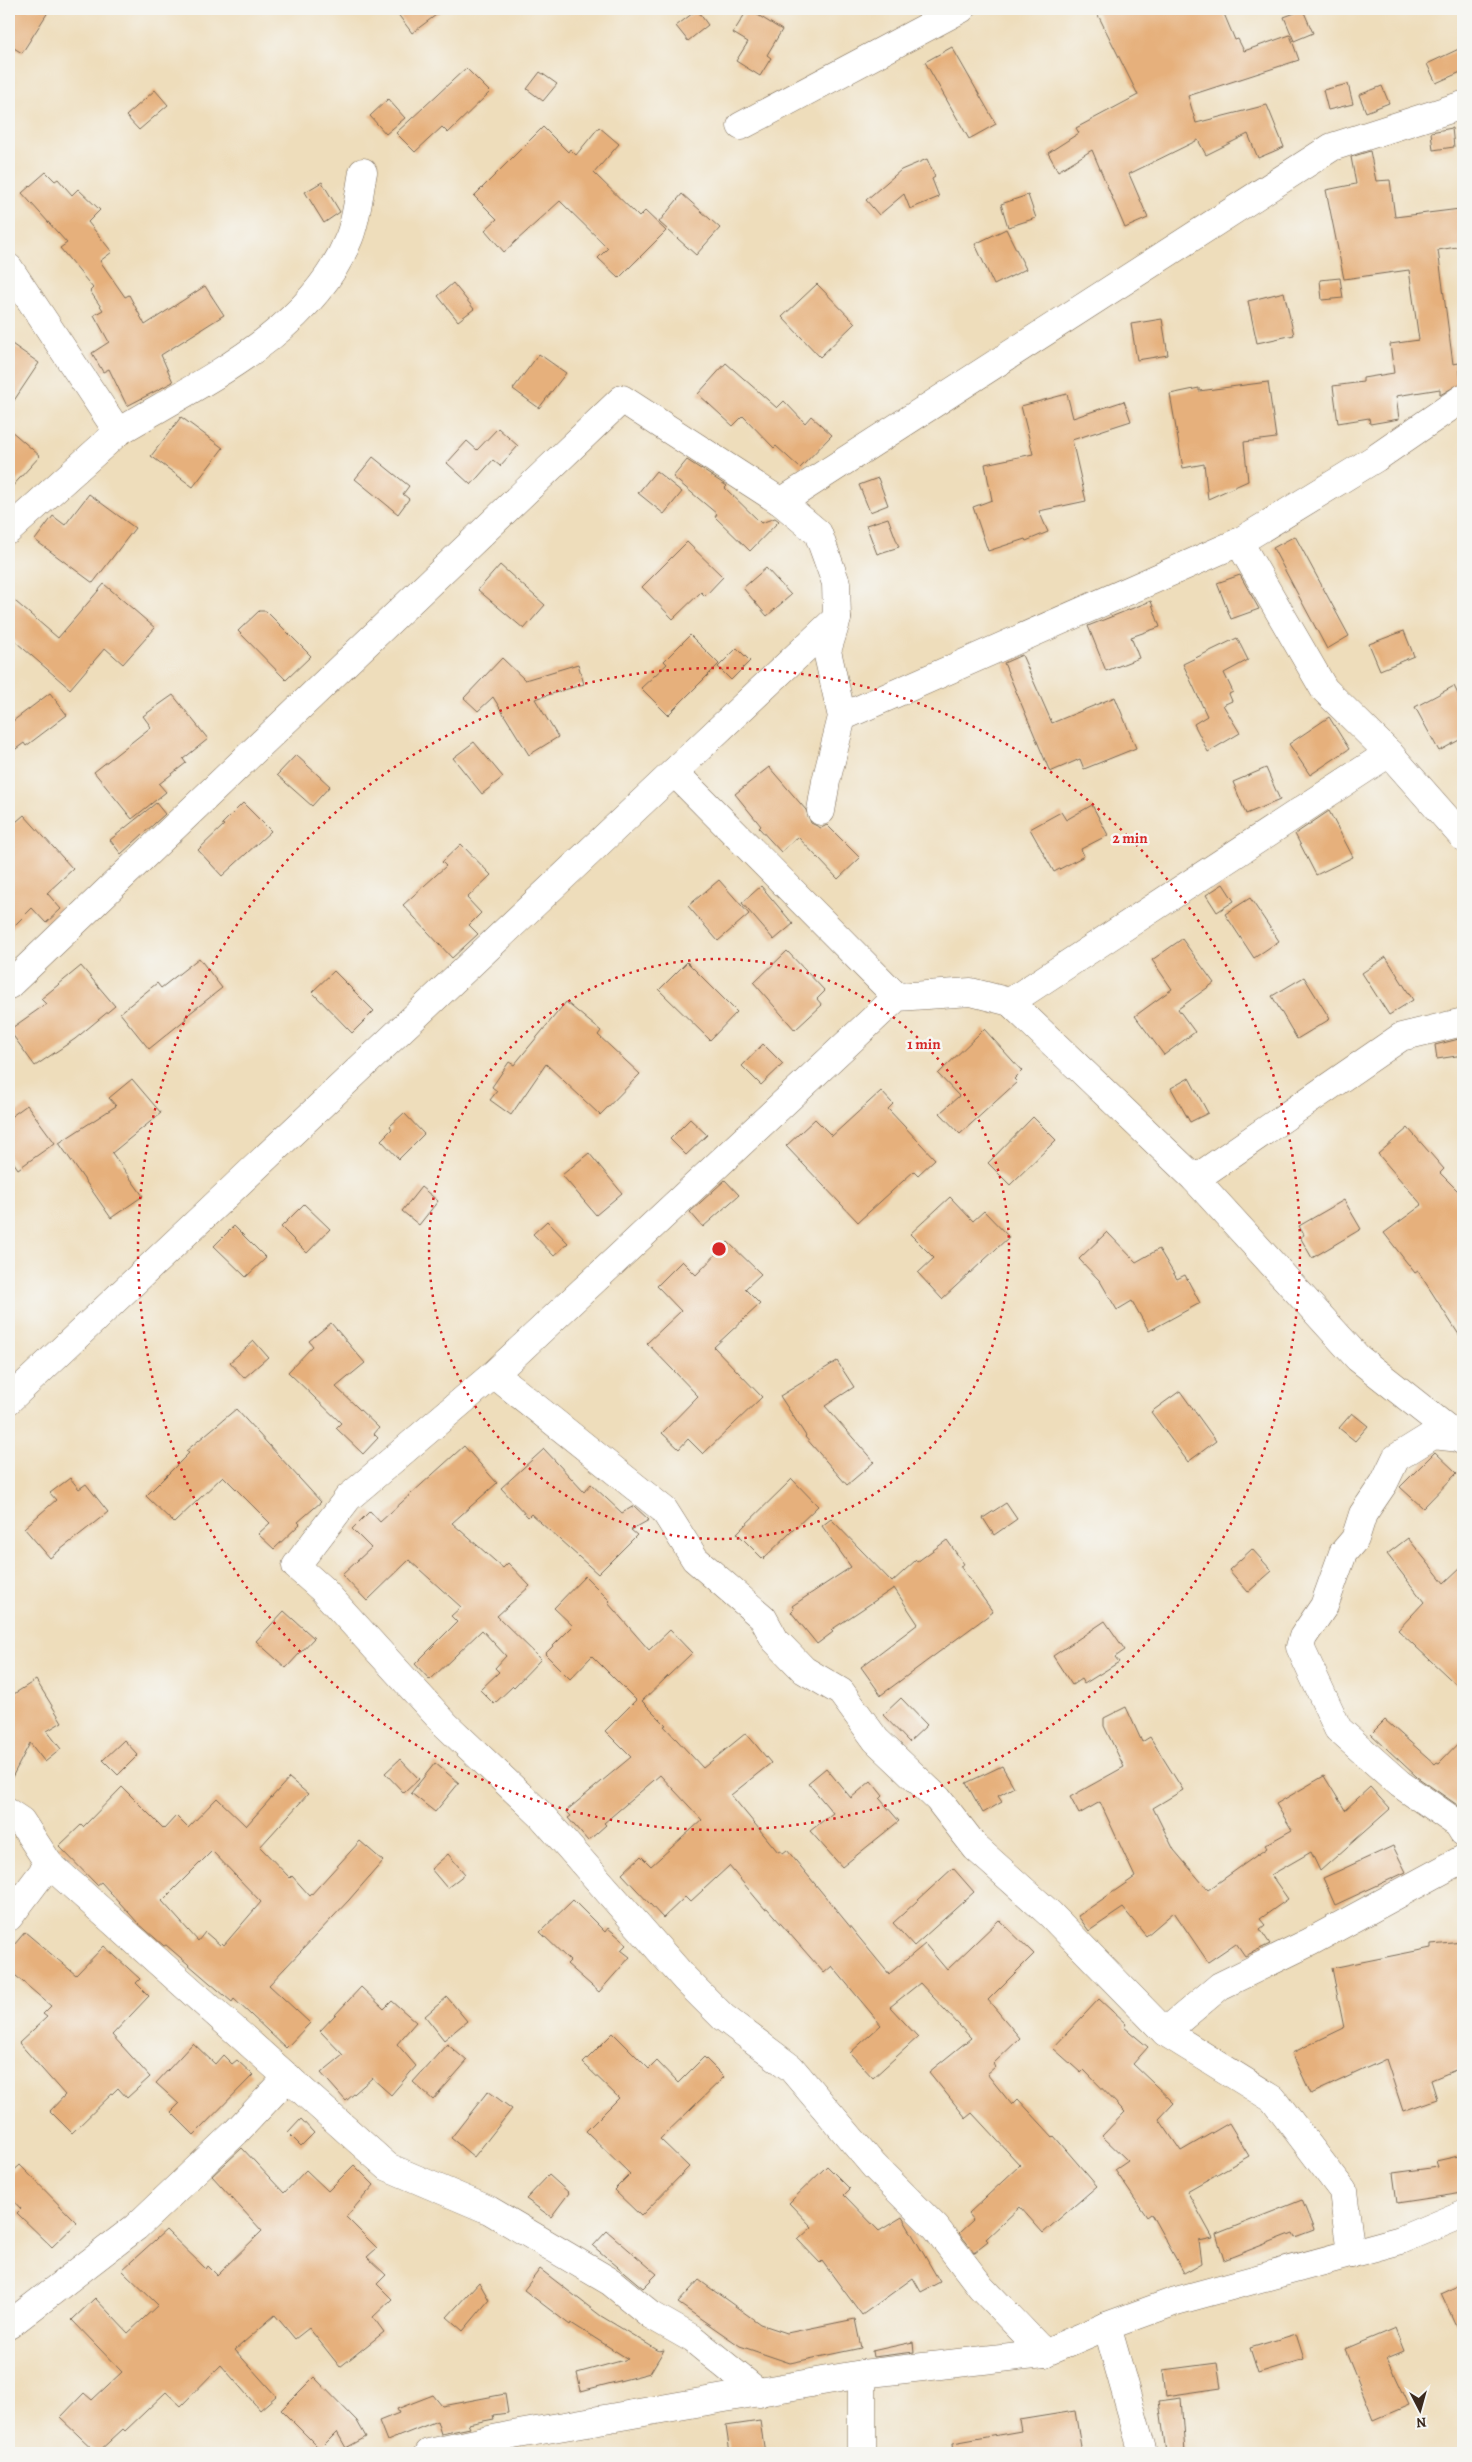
<svg xmlns="http://www.w3.org/2000/svg" width="1472" height="2462" font-family="Alegreya,serif">
	<style>
		.building { fill: #e6b07c; fill-rule: evenodd }
		.lines { fill: none; stroke-linecap: round; stroke-linejoin: round }
		.minor-casing { stroke: #7a6955; stroke-width: 29 }
		.minor { stroke: #fff; stroke-width: 28 }
		.ring { fill: none; stroke: #d62828; stroke-width: 2.5; stroke-dasharray: 2.5 5 }
		.centre { fill: #d62828; stroke: #f6f6f2; stroke-width: 2.5 }
		.ring-label { font-size: 15px; text-anchor: middle; font-weight: bold; fill: #d62828; stroke: #f6f6f2; stroke-width: 5; stroke-linejoin: round; paint-order: stroke }
	</style>
	<rect width="100%" height="100%" fill="#f6f6f2"/>
	<filter id="ink" filterUnits="userSpaceOnUse"><feTurbulence type="fractalNoise" baseFrequency=".02" numOctaves="2"/><feDisplacementMap in="SourceGraphic" scale="10" xChannelSelector="R" yChannelSelector="G"/><feConvolveMatrix kernelMatrix="1 2 1 2 8 2 1 2 1" color-interpolation-filters="sRGB"/></filter>
	<filter id="wash" filterUnits="userSpaceOnUse"><feTurbulence type="fractalNoise" baseFrequency=".0096" numOctaves="4" result="noise"/><feDisplacementMap in="SourceGraphic" scale="20" xChannelSelector="R" yChannelSelector="G"/><feGaussianBlur stdDeviation="1.12" result="paint"/><feColorMatrix in="noise" values="0 0 0 0 0 0 0 0 0 0 0 0 0 0 0 0 0 1.4 0 .05"/><feComposite in="paint" operator="in"/></filter>
	<g filter="url(#wash)">
		<rect width="100%" height="100%" fill="#edb"/>
		<g id="blocks">
			<g class="building">
				<path d="M17,9H50L22,53L9,45V22Z"/>
				<path d="M394,9H444L412,33Z"/>
				<path d="M748,9L782,30L767,55L771,58L760,76L736,61L748,42L733,33Z"/>
				<path d="M1095,9H1222L1235,40L1238,39L1244,51L1290,35L1299,60L1188,96L1196,123L1267,105L1284,147L1258,158L1248,134L1206,155L1198,140L1129,174L1148,218L1125,228L1092,150L1058,171L1048,153L1079,133L1076,128L1138,95Z"/>
				<path d="M697,10L708,25L688,41L676,26Z"/>
				<path d="M1303,10L1313,33L1294,41L1284,17Z"/>
				<path d="M952,47L996,124L969,139L925,62Z"/>
				<path d="M1463,47V71L1436,83L1427,64Z"/>
				<path d="M466,68L490,92L448,133L442,127L415,152L396,133Z"/>
				<path d="M540,72L557,84L543,101L527,89Z"/>
				<path d="M1348,84L1353,104L1328,110L1323,90Z"/>
				<path d="M1382,86L1389,103L1366,112L1359,95Z"/>
				<path d="M155,90L168,105L139,130L126,116Z"/>
				<path d="M388,99L405,118L386,134L370,116Z"/>
				<path d="M543,127L568,152L570,149L576,155L599,127L619,144L594,173L639,217L645,211L666,231L619,278L598,258L608,248L560,201L504,252L485,230L497,219L474,196Z"/>
				<path d="M1452,128L1454,147L1433,150L1431,132Z"/>
				<path d="M1370,151L1376,181L1390,180L1395,217L1460,209L1463,246L1438,250L1453,364L1459,363L1461,383L1440,395V389L1396,396L1399,419L1370,424L1369,418L1338,423L1333,386L1363,382V378L1394,373L1390,344L1419,340L1409,270L1344,279L1326,190L1356,184L1351,157Z"/>
				<path d="M927,159L935,177L932,179L939,197L910,209L904,194L879,215L866,200L901,170Z"/>
				<path d="M46,172L55,181L58,179L72,195L78,189L100,210L88,222L112,252L100,261L125,297L129,295L145,325L205,286L224,315L161,355L173,382L127,406L109,369L103,372L92,353L109,342L94,315L103,310L90,291L93,288L60,248L67,243L22,193Z"/>
				<path d="M322,182L340,212L324,223L305,192Z"/>
				<path d="M682,194L720,228L696,255L659,222Z"/>
				<path d="M1028,195L1036,218L1008,227L1001,204Z"/>
				<path d="M1006,229L1026,269L994,285L975,244Z"/>
				<path d="M1340,278L1343,298L1322,300L1320,280Z"/>
				<path d="M453,283L474,309L458,321L438,296Z"/>
				<path d="M817,284L855,323L820,357L782,317Z"/>
				<path d="M1284,292L1294,335L1257,343L1248,301Z"/>
				<path d="M1162,319L1168,355L1137,360L1131,324Z"/>
				<path d="M9,342L39,363L9,408Z"/>
				<path d="M539,354L566,373L539,408L513,389Z"/>
				<path d="M726,363L777,408L784,401L805,423L811,416L832,435L800,468L776,446L774,448L743,416L733,426L698,394Z"/>
				<path d="M1268,382L1276,438L1244,442L1248,481L1208,499L1204,464L1183,468L1170,394L1199,388V391Z"/>
				<path d="M1067,394L1073,418L1124,401L1131,421L1072,440L1086,501L1039,511L1048,532L1026,541L1025,539L988,551L973,507L992,500L985,464L1033,454L1021,406Z"/>
				<path d="M181,417L223,448L193,487L151,456Z"/>
				<path d="M498,428L518,446L500,466L493,460L471,485L447,463L467,441L477,450Z"/>
				<path d="M9,429L40,456L9,490Z"/>
				<path d="M373,457L409,486L403,494L409,499L398,514L355,479Z"/>
				<path d="M687,460L727,486L725,488L761,523L775,518L779,521L750,551L715,517L717,514L673,477Z"/>
				<path d="M656,471L682,492L664,514L638,493Z"/>
				<path d="M878,478L888,505L870,512L859,485Z"/>
				<path d="M89,494L135,528L93,583L35,540L53,516L65,525Z"/>
				<path d="M888,518L899,547L877,554L866,525Z"/>
				<path d="M1295,536L1349,636L1327,649L1273,548Z"/>
				<path d="M687,542L723,577L705,596L701,592L673,619L642,587Z"/>
				<path d="M500,565L545,605L524,629L478,590Z"/>
				<path d="M766,568L791,595L767,616L743,588Z"/>
				<path d="M1240,575L1259,609L1231,619L1217,583Z"/>
				<path d="M104,584L155,628L123,664L105,648L70,689L9,636V596L58,638Z"/>
				<path d="M1151,601L1160,627L1131,637L1139,658L1106,671L1088,626Z"/>
				<path d="M259,611H266L311,656L286,680L238,631Z"/>
				<path d="M1404,631L1414,656L1380,670L1369,644Z"/>
				<path d="M690,635L719,664L668,715L641,688L667,664L664,661Z"/>
				<path d="M1237,638L1248,660L1224,673L1233,692L1229,694L1232,701L1223,705L1240,733L1208,752L1194,724L1207,716L1183,664Z"/>
				<path d="M737,648L750,661L731,680L718,667Z"/>
				<path d="M1022,655L1052,723L1115,697L1136,748L1084,769L1080,759L1050,772L1004,663Z"/>
				<path d="M502,658L525,680L578,664L584,684L535,699L558,737L529,755L493,697L478,711L464,698Z"/>
				<path d="M1454,686L1463,704V738L1439,751L1415,707Z"/>
				<path d="M50,693L67,715L26,746L24,743L9,754V724Z"/>
				<path d="M173,695L208,739L183,759L186,763L159,784L166,792L132,819L94,772L151,727L143,716Z"/>
				<path d="M1329,717L1349,749L1310,775L1289,744Z"/>
				<path d="M474,742L503,777L482,794L453,758Z"/>
				<path d="M296,755L330,786L312,806L277,775Z"/>
				<path d="M769,767L806,810L811,823L821,828L827,825L860,858L838,879L798,837L781,852L759,828L761,826L735,794Z"/>
				<path d="M1266,768L1280,800L1246,814L1233,782Z"/>
				<path d="M156,803L165,814L121,854L110,840Z"/>
				<path d="M243,803L271,831L222,876L198,850L224,825L222,824Z"/>
				<path d="M1092,805L1108,835L1081,849L1084,856L1054,872L1030,829L1061,812L1066,820Z"/>
				<path d="M1329,811L1353,857L1316,875L1295,834Z"/>
				<path d="M24,815L73,869L47,893L61,909L46,923L32,908L9,931V828Z"/>
				<path d="M461,844L491,875L467,898L481,913L469,925L478,934L452,958L403,905L446,866L442,862Z"/>
				<path d="M719,880L749,914L718,941L688,906Z"/>
				<path d="M1223,884L1234,901L1217,912L1206,895Z"/>
				<path d="M761,886L793,924L774,940L742,903Z"/>
				<path d="M1250,898L1279,941L1254,958L1225,914Z"/>
				<path d="M1182,939L1214,983L1178,1009L1195,1032L1164,1055L1135,1016L1172,989L1152,960Z"/>
				<path d="M787,951L825,991L817,999L822,1005L795,1030L754,983Z"/>
				<path d="M1386,957L1413,1000L1389,1015L1362,973Z"/>
				<path d="M199,958L222,988L185,1017L186,1019L149,1049L120,1013L157,983L161,988Z"/>
				<path d="M687,962L737,1012L710,1040L659,990Z"/>
				<path d="M81,966L115,1006L75,1039L35,1066L9,1030L46,1004L41,999Z"/>
				<path d="M334,971L374,1011L352,1033L312,992Z"/>
				<path d="M1304,977L1330,1019L1297,1039L1272,996Z"/>
				<path d="M566,1002L601,1031L598,1035L640,1074L600,1115L546,1064L511,1115L490,1100L497,1091L492,1087L509,1062L514,1065Z"/>
				<path d="M984,1029L1022,1071L1014,1079L1017,1082L960,1134L940,1113L959,1096L938,1074Z"/>
				<path d="M1463,1038V1055L1437,1059L1435,1045Z"/>
				<path d="M763,1044L783,1064L761,1085L742,1066Z"/>
				<path d="M1189,1078L1208,1113L1190,1122L1171,1088Z"/>
				<path d="M132,1079L161,1113L112,1153L143,1196L111,1218L59,1143L116,1106L109,1098Z"/>
				<path d="M881,1091L893,1104L888,1109L935,1159L918,1175L914,1171L858,1222L786,1146L815,1119L832,1136Z"/>
				<path d="M27,1105L55,1143L18,1169L9,1156V1118Z"/>
				<path d="M404,1113L424,1134L399,1159L381,1140L392,1129L390,1126Z"/>
				<path d="M1033,1117L1056,1140L1010,1185L988,1163Z"/>
				<path d="M690,1119L707,1135L686,1155L670,1139Z"/>
				<path d="M1408,1128L1444,1169L1440,1173L1463,1196V1341L1418,1271L1415,1273L1384,1233L1422,1205L1378,1154Z"/>
				<path d="M589,1153L622,1193L596,1215L562,1175Z"/>
				<path d="M725,1180L739,1195L703,1227L690,1212Z"/>
				<path d="M421,1187L438,1201L419,1225L402,1211Z"/>
				<path d="M950,1197L973,1221L984,1211L1009,1237L942,1299L918,1273L934,1258L910,1234Z"/>
				<path d="M1344,1200L1361,1229L1312,1258L1300,1237L1304,1235L1299,1226Z"/>
				<path d="M304,1204L330,1229L307,1253L281,1227Z"/>
				<path d="M547,1221L568,1243L554,1256L533,1234Z"/>
				<path d="M234,1226L266,1258L246,1277L214,1246Z"/>
				<path d="M1107,1232L1136,1262L1159,1249L1177,1279L1185,1275L1200,1303L1149,1331L1132,1301L1117,1310L1100,1281L1079,1259Z"/>
				<path d="M728,1242L761,1274L745,1289L760,1304L714,1347L762,1397L703,1454L688,1439L679,1449L662,1433L698,1396L647,1343L681,1311L657,1286L682,1261L696,1275Z"/>
				<path d="M331,1323L365,1363L336,1387L379,1428L374,1434L378,1438L363,1454L336,1428L341,1423L288,1372L313,1346L309,1341Z"/>
				<path d="M254,1341L268,1357L244,1378L230,1362Z"/>
				<path d="M837,1361L854,1387L825,1406L874,1462L847,1485L805,1437L806,1436L780,1396Z"/>
				<path d="M1180,1391L1216,1441L1188,1462L1151,1412Z"/>
				<path d="M236,1409L321,1502L298,1522L300,1524L274,1549L258,1534L270,1523L223,1476L174,1523L146,1496L189,1453L186,1451Z"/>
				<path d="M1352,1413L1368,1426L1355,1441L1339,1428Z"/>
				<path d="M464,1446L497,1483L452,1523L503,1568L508,1563L530,1586L497,1616L541,1659L514,1687L513,1686L494,1704L480,1690L499,1672L495,1668L506,1656L482,1630L430,1680L415,1664L457,1622L451,1616L461,1607L409,1560L367,1601L342,1575L371,1548L352,1529L370,1511L380,1522Z"/>
				<path d="M544,1449L584,1492L591,1484L622,1513L634,1506L649,1520L631,1530L637,1535L598,1574L531,1514L528,1517L501,1488Z"/>
				<path d="M1435,1452L1457,1473L1423,1508L1400,1487Z"/>
				<path d="M70,1478L79,1489L86,1484L108,1512L50,1558L24,1528L56,1500L50,1493Z"/>
				<path d="M792,1479L818,1506L763,1559L737,1533Z"/>
				<path d="M1006,1503L1017,1519L994,1535L983,1518Z"/>
				<path d="M831,1519L892,1582L916,1560L917,1562L947,1540L964,1564L960,1566L993,1612L881,1695L861,1667L918,1624L894,1588L831,1630L833,1632L817,1644L791,1612L794,1609L792,1606L851,1567L822,1526Z"/>
				<path d="M1408,1538L1444,1583L1463,1565V1691L1398,1630L1424,1602L1387,1554Z"/>
				<path d="M1252,1549L1272,1571L1248,1592L1229,1570Z"/>
				<path d="M585,1576L610,1601L608,1603L649,1650L670,1630L692,1653L642,1701L666,1725L664,1726L703,1768L746,1733L771,1763L731,1795L778,1852L780,1851L783,1853L787,1850L889,1974L925,1944L947,1970L999,1920L1034,1954L988,2000L1020,2038L993,2064L995,2067L987,2074L1012,2105L1018,2099L1053,2137L1054,2136L1097,2186L1043,2233L1020,2207L986,2239L988,2241L974,2252L959,2233L973,2220L968,2214L1020,2165L972,2113L966,2118L929,2072L971,2038L920,1983L890,2007L918,2037L873,2078L850,2053L881,2025L832,1966L824,1973L767,1908L765,1909L729,1866L690,1902L685,1897L663,1918L622,1874L641,1856L651,1866L702,1820L660,1775L604,1823L606,1825L588,1841L568,1818L571,1816L566,1811L631,1757L605,1731L636,1700L592,1656L570,1679L545,1654L573,1626L554,1608Z"/>
				<path d="M284,1611L314,1638L286,1668L256,1641Z"/>
				<path d="M1105,1621L1125,1650L1115,1657L1119,1662L1084,1684L1081,1679L1072,1685L1053,1656Z"/>
				<path d="M36,1680L62,1722L47,1731L61,1749L45,1762L30,1743L9,1783V1697Z"/>
				<path d="M901,1698L927,1725L909,1742L883,1715Z"/>
				<path d="M1126,1707L1142,1742L1150,1737L1183,1790L1153,1808L1174,1850L1208,1890L1267,1848L1265,1845L1292,1830L1276,1804L1324,1776L1345,1810L1370,1787L1390,1809L1320,1871L1311,1852L1271,1875L1288,1899L1260,1919L1265,1925L1260,1929L1270,1944L1245,1956L1236,1943L1208,1962L1174,1912L1146,1936L1123,1908L1089,1931L1078,1916L1135,1877L1100,1802L1079,1814L1070,1797L1124,1767L1104,1726V1718Z"/>
				<path d="M1385,1720L1435,1764L1437,1762L1439,1763L1463,1738V1809L1417,1777L1371,1734Z"/>
				<path d="M124,1740L138,1755L118,1775L103,1760Z"/>
				<path d="M400,1759L419,1779L404,1793L385,1773Z"/>
				<path d="M435,1763L459,1783L435,1812L411,1793Z"/>
				<path d="M1002,1766L1014,1787L998,1796L1002,1802L983,1813L966,1783Z"/>
				<path d="M826,1768L851,1798L871,1781L883,1796L880,1799L899,1821L842,1867L810,1831L833,1813L808,1783Z"/>
				<path d="M289,1778L308,1794L260,1847L290,1878L292,1876L310,1896L360,1841L383,1861L349,1900L269,1985L310,2023L286,2048L234,1999L232,2002L166,1945L164,1946L138,1923L101,1882L97,1885L59,1846L81,1825L83,1827L122,1787L164,1829L176,1816L188,1828L217,1798L246,1826ZM212,1851L261,1902L224,1945L222,1943L220,1945L205,1932L198,1941L162,1901Z"/>
				<path d="M1393,1846L1406,1872L1335,1905L1323,1878Z"/>
				<path d="M448,1854L465,1874L447,1888L431,1869Z"/>
				<path d="M953,1868L974,1892L914,1946L893,1923Z"/>
				<path d="M573,1900L605,1932L608,1928L627,1944L621,1950L630,1957L599,1992L567,1964L570,1961L540,1932Z"/>
				<path d="M25,1932L76,1975L104,1946L140,1979L136,1983L149,1996L112,2035L150,2077L127,2098L118,2088L72,2133L50,2111L65,2095L19,2043L47,2017L43,2014L51,2006L9,1970V1951Z"/>
				<path d="M1463,1942V2067L1431,2080L1437,2099L1403,2111L1386,2059L1311,2094L1292,2053L1344,2028L1332,1968L1431,1948V1945Z"/>
				<path d="M361,1987L384,2009L392,2001L416,2022L397,2044L416,2066L391,2095L372,2078L346,2101L321,2073L343,2055L320,2031Z"/>
				<path d="M447,1997L467,2021L444,2040L425,2016Z"/>
				<path d="M1099,1999L1126,2024L1124,2027L1148,2047L1133,2064L1174,2103L1159,2119L1181,2151L1229,2123L1249,2156L1187,2191L1213,2238L1199,2241L1202,2263L1184,2273L1151,2214L1147,2217L1115,2170L1128,2161L1102,2136L1125,2112L1084,2070L1081,2073L1053,2048Z"/>
				<path d="M613,2033L649,2069L657,2061L678,2083L704,2057L724,2077L660,2139L689,2167L641,2216L614,2190L630,2174L586,2131L619,2098L583,2063Z"/>
				<path d="M193,2043L215,2064L223,2055L232,2064L237,2060L253,2075L194,2135L171,2112L179,2104L156,2083Z"/>
				<path d="M447,2044L467,2061L433,2100L413,2082Z"/>
				<path d="M488,2091L512,2109L474,2157L451,2138Z"/>
				<path d="M301,2119L314,2133L301,2146L288,2133Z"/>
				<path d="M242,2148L284,2193L306,2170L328,2191L354,2165L374,2185L346,2217L377,2248L367,2257L386,2275L377,2284L392,2299L373,2317L384,2332L340,2367L309,2328L295,2339L275,2315L235,2350L276,2396L260,2410L221,2365L181,2406L166,2392L125,2431L123,2429L97,2453L60,2418L84,2393L92,2400L122,2372L72,2320L95,2298L128,2333L158,2305L122,2270L166,2230L206,2269L208,2266L217,2275L262,2231L212,2176Z"/>
				<path d="M1463,2155V2193L1397,2203L1393,2173L1438,2167L1436,2161Z"/>
				<path d="M20,2165L77,2223L52,2247L17,2213L21,2209L9,2196V2175Z"/>
				<path d="M827,2166L850,2189L844,2195L879,2231L902,2217L940,2282L921,2292L913,2278L862,2315L822,2261L820,2263L798,2240L812,2227L789,2203Z"/>
				<path d="M549,2175L569,2193L551,2217L526,2199Z"/>
				<path d="M1302,2200L1314,2230L1295,2237L1293,2233L1224,2260L1216,2234Z"/>
				<path d="M607,2231L657,2274L643,2288L593,2246Z"/>
				<path d="M540,2269L601,2316L659,2351L664,2350L650,2373L581,2391L577,2373L628,2359L571,2323L570,2325L524,2290Z"/>
				<path d="M699,2280L760,2324L787,2333L855,2319L861,2348L790,2363L740,2346L678,2303Z"/>
				<path d="M479,2282L489,2300L463,2331L447,2317Z"/>
				<path d="M1463,2283V2341L1441,2293Z"/>
				<path d="M1395,2328L1404,2351L1387,2358L1409,2405L1374,2420L1345,2349Z"/>
				<path d="M1296,2334L1304,2359L1258,2373L1250,2348Z"/>
				<path d="M913,2342L914,2352L873,2357L872,2351Z"/>
				<path d="M1217,2363L1221,2388L1166,2396L1163,2370Z"/>
				<path d="M314,2377L357,2421L366,2437L346,2448L337,2432L320,2449L281,2410Z"/>
				<path d="M505,2394L508,2413L493,2415L494,2419L468,2424L470,2428L441,2434L437,2421L387,2441L379,2421L399,2413L397,2409L433,2395L442,2406Z"/>
				<path d="M1181,2398L1185,2453H1166L1159,2401Z"/>
				<path d="M1075,2411L1082,2453H954L953,2443L1021,2431L1019,2420Z"/>
				<path d="M760,2421L765,2453H730L726,2426Z"/>
			</g>
		</g>
	</g>
	<g filter="url(#ink)">
		<use href="#blocks" fill-opacity="0" stroke="#7a6955" stroke-width="1"/>
		<g class="lines">
			<defs>
				<g id="minor">
					<path d="M741,126L961,9"/>
					<path d="M9,268L118,432L9,530"/>
					<path d="M118,432C201,382 310,334 349,238C357,218 359,193 363,172"/>
					<path d="M781,502L1332,147L1463,105"/>
					<path d="M1239,542L1324,689L1389,753L1463,837"/>
					<path d="M842,717L1239,542L1376,458L1463,398"/>
					<path d="M821,811L826,781L842,717L827,651L837,619"/>
					<path d="M9,985L622,399L781,502L818,533L836,583L837,618L674,772"/>
					<path d="M1010,1002L1195,1179L1358,1358L1463,1441"/>
					<path d="M1195,1179L1401,1037L1463,1022"/>
					<path d="M494,1374L664,1510L695,1559L763,1618L775,1640L804,1670L841,1692L876,1740L938,1799L976,1848L1050,1914L1165,2032L1273,2099L1343,2191L1351,2254"/>
					<path d="M9,1400L674,772L897,997"/>
					<path d="M1460,1438L1433,1435L1396,1458L1384,1483L1363,1514L1355,1539L1343,1553L1324,1606L1303,1637L1300,1647L1338,1729L1400,1784L1458,1824L1463,1832"/>
					<path d="M9,1813L21,1821L49,1864L388,2167L489,2210L611,2282L651,2315L693,2339L759,2393"/>
					<path d="M9,1917L49,1864"/>
					<path d="M1165,2032L1220,1986L1310,1942L1463,1859"/>
					<path d="M9,2325L136,2227L236,2132L288,2077"/>
					<path d="M1107,2326L1143,2453"/>
					<path d="M1044,2353L981,2287L936,2228L874,2166L791,2068L723,2017L685,1979L541,1815L446,1725L322,1589L296,1566L348,1498L494,1374L897,997L971,992L1010,1002L1389,753"/>
					<path d="M429,2453L513,2435L862,2374L1044,2353L1107,2326L1176,2301L1401,2240L1463,2214"/>
					<path d="M862,2453V2374"/>
				</g>
			</defs>
			<use href="#minor" class="minor-casing"/>
			<use href="#minor" class="minor"/>
		</g>
	</g>
	<g class="ring">
		<circle cx="719" cy="1249" r="290"/>
		<circle cx="719" cy="1249" r="581"/>
	</g>
	<circle cx="719" cy="1249" r="8" class="centre"/>
	<g class="ring-label">
		<text x="1130" y="843">2 min</text>
		<text x="924" y="1049">1 min</text>
	</g>
	<rect width="1472" height="2462" fill="none" stroke="#f6f6f2" stroke-width="30"/>
	<g transform="translate(1420 2410) rotate(174)" stroke="#f6f6f2" stroke-width="4" paint-order="stroke">
	<path d="M0-4L9 19L0 12L-9 19Z" fill="#3b2a1e"/>
	<text y="-8" font-size="14" font-weight="bold" text-anchor="middle" fill="#3b2a1e">N</text>
	</g>
</svg>
